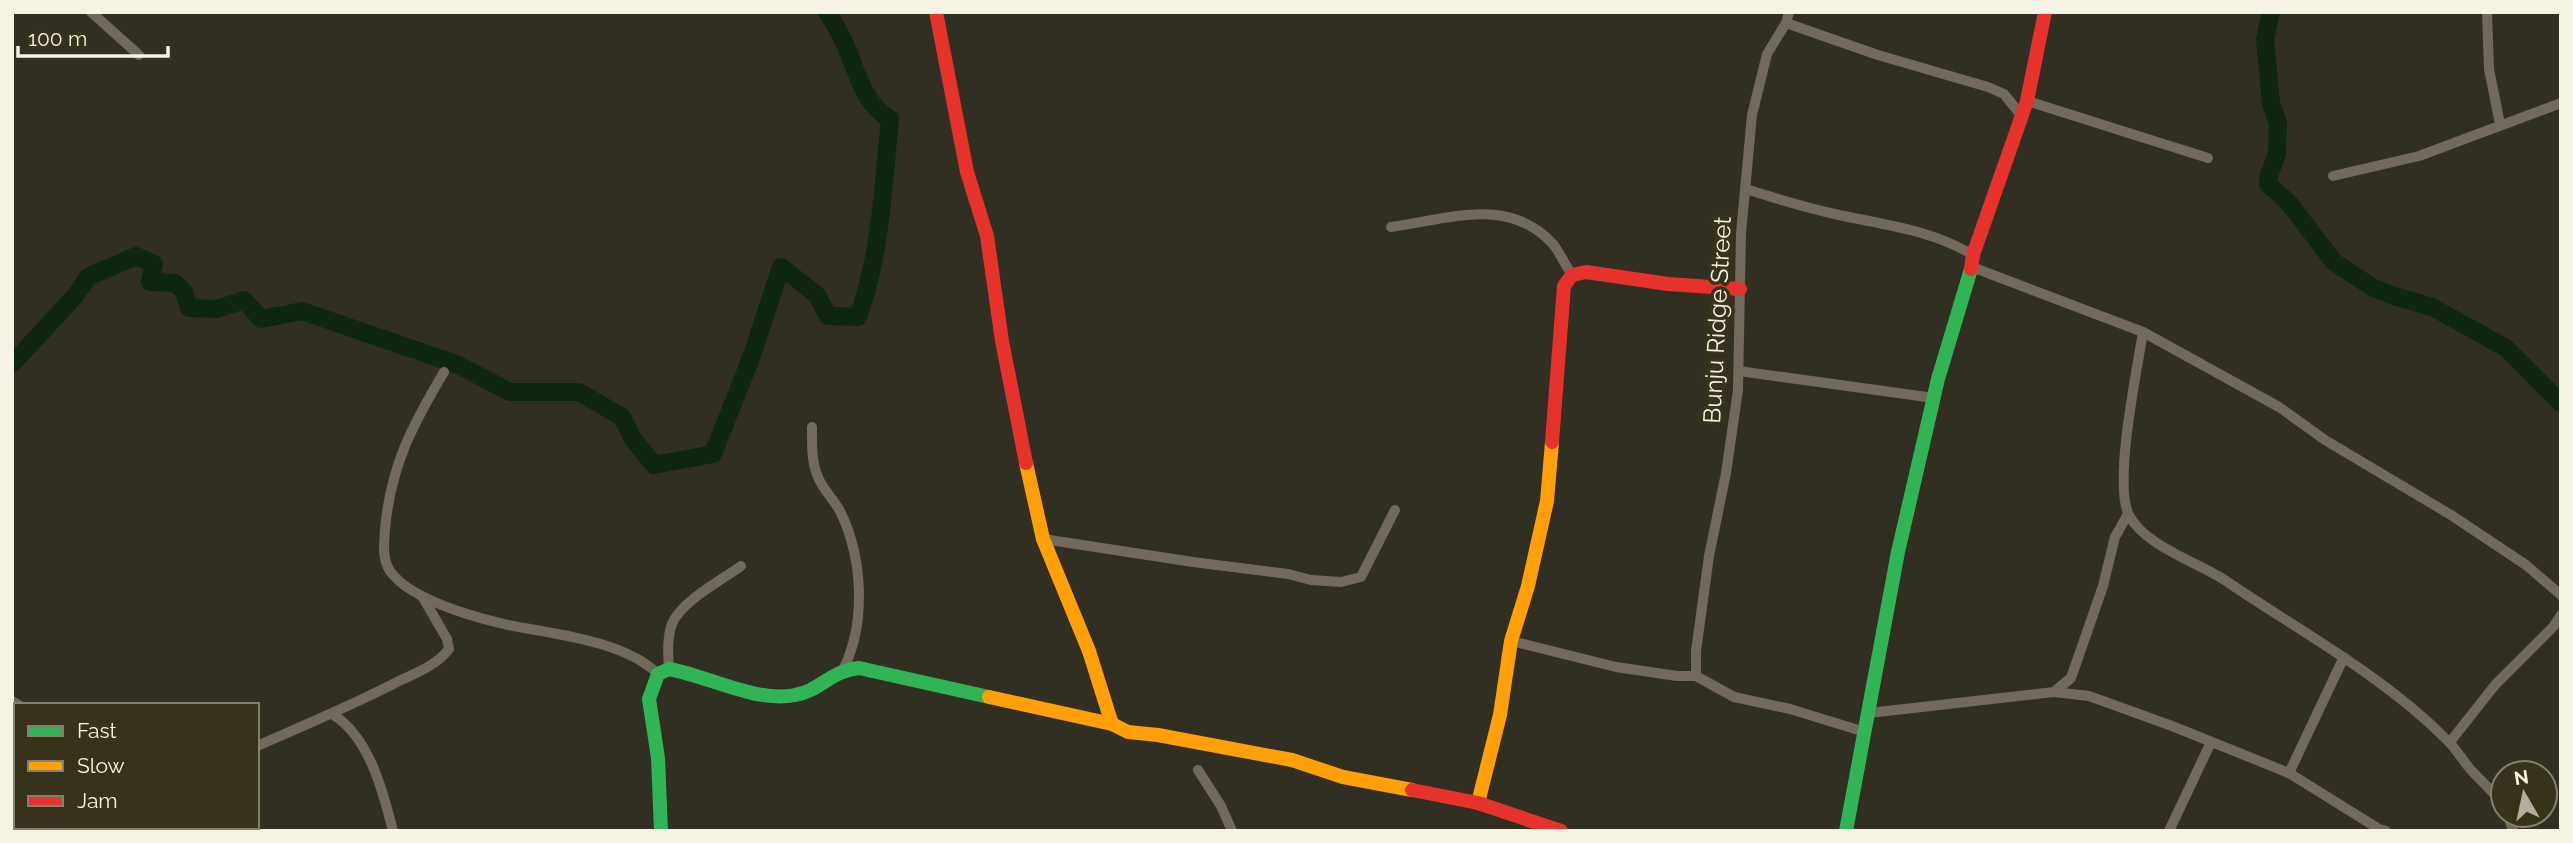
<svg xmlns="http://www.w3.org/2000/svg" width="2573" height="843" font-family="Raleway,sans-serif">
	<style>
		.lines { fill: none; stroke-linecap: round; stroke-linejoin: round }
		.river { stroke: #0e2612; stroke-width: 18 }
		.street { stroke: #71695c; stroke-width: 10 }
		.fast { stroke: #30b455; stroke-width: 14 }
		.slow { stroke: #ff9f0a; stroke-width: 14 }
		.jam { stroke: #e5322d; stroke-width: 14 }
		.labels { text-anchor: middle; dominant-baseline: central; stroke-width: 7; stroke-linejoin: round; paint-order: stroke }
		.street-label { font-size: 24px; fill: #f6f3e5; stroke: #37331b }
	</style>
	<rect width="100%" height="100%" fill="#312f21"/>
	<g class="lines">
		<g class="river">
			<path d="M2271,12L2265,39L2271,103L2278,123L2277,154L2269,175L2268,184L2289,203L2334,262L2372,287L2391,295L2432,307L2506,348L2561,403"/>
			<path d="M12,364L75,296L88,277L136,256L154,264L150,282L175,283L184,292L189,308L217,309L244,300L261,319L302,311L456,364L510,392H579L622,417L633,439L654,465L713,454L751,358L781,267L817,295L828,316L858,317C881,254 883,186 890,119C860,102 856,64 841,36C837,28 832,20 827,12"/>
		</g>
		<g class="street">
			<path d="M91,12L139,55"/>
			<path d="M2487,12L2489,69L2500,124"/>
			<path d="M1786,23L1878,55L1988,87L2004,94L2021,115"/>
			<path d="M2027,101L2208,158"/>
			<path d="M2333,176L2419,156L2561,103"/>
			<path d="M1746,189C1777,199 1808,208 1839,215C1885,225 1932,230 1973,255"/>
			<path d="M1391,227C1445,220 1507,195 1552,243C1560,252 1565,265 1572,275"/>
			<path d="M1972,267L2143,332L2279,407L2325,440L2451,515L2526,565L2561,595"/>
			<path d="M2143,332C2137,370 2113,484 2129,515C2145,547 2201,563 2229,583C2303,633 2385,677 2448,741C2457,750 2463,761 2471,770C2482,782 2494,792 2503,805"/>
			<path d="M1739,371L1934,398"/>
			<path d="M444,372C412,426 391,465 385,529C384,543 382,559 390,571C412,603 493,623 530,629C570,636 629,645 658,674"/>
			<path d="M812,427C812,448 811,467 822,485C828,494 835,502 840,511C863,558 866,622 844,668"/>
			<path d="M1043,539L1193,562L1288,574L1311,580L1341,582L1361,577L1395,510"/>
			<path d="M1511,641L1616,667L1677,676H1696L1734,697L1790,709L1865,732"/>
			<path d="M669,669C668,654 667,638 672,624C680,602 722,580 741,566"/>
			<path d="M1696,676V651L1709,556L1726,473L1738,390L1741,233L1752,115L1767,54L1786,23L1789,12"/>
			<path d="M2055,691L2071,678L2103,586L2115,537L2128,514"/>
			<path d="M12,701L19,705"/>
			<path d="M1869,713L2054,692L2089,696L2172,726L2289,773L2379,829L2386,831"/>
			<path d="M332,714C369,736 383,791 393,831"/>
			<path d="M2450,742L2495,685L2553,627L2561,615"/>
			<path d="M257,746C305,725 353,705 399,681C416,673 437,665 449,649L447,639L422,596"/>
			<path d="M1198,770L1221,806L1232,831"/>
			<path d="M2289,773L2344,657"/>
			<path d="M2508,815L2513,831"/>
			<path d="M104,831L110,827"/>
			<path d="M2169,831L2211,742"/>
		</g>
		<g class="fast">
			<path d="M661,831L658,758L649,699L658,674L669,669C708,676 756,703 795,695C820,691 830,671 859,668L989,697"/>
			<path d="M1846,831L1898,552L1938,379L1971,269"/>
		</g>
		<g class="slow">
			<path d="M1026,463L1043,539L1089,651L1112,724"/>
			<path d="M989,697L1112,724L1128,732L1158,735L1292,760L1343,777L1412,790"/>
			<path d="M1478,803L1500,715L1511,641L1528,586L1547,501L1552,442"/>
		</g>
		<g class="jam">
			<path d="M936,12L967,172L987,236L1002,341L1026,463"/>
			<path d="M1971,269L1973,255L2027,101L2045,12"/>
			<path d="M1552,442L1564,286L1572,275L1586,272L1668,284L1740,289"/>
			<path d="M1412,790L1478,803L1561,831"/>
		</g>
	</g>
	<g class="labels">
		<g class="street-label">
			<text transform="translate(1717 320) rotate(-87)">Bunju Ridge Street</text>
		</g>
	</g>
	<rect width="2573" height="843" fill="none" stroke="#f6f3e5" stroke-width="28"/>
	<rect x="14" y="703" width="245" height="126" fill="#37331b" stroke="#83806c" stroke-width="2"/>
	<rect x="28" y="726" width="35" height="10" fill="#30b455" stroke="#83806c" stroke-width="2"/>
	<text x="77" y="738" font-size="21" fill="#f6f3e5">Fast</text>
	<rect x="28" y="761" width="35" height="10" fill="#ff9f0a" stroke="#83806c" stroke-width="2"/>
	<text x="77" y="773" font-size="21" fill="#f6f3e5">Slow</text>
	<rect x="28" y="796" width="35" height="10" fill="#e5322d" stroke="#83806c" stroke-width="2"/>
	<text x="77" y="808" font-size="21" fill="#f6f3e5">Jam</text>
	<g transform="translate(2524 794) rotate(351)"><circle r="33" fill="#37331b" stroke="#83806c" stroke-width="2"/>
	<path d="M0-5L12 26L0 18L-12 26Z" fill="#b1aea0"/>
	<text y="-10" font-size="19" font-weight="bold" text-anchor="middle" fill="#f6f3e5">N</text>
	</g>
	<path d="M18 46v10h150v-10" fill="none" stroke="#f6f3e5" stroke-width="3.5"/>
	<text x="28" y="46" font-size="21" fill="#f6f3e5" stroke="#37331b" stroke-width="5" paint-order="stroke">100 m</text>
</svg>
